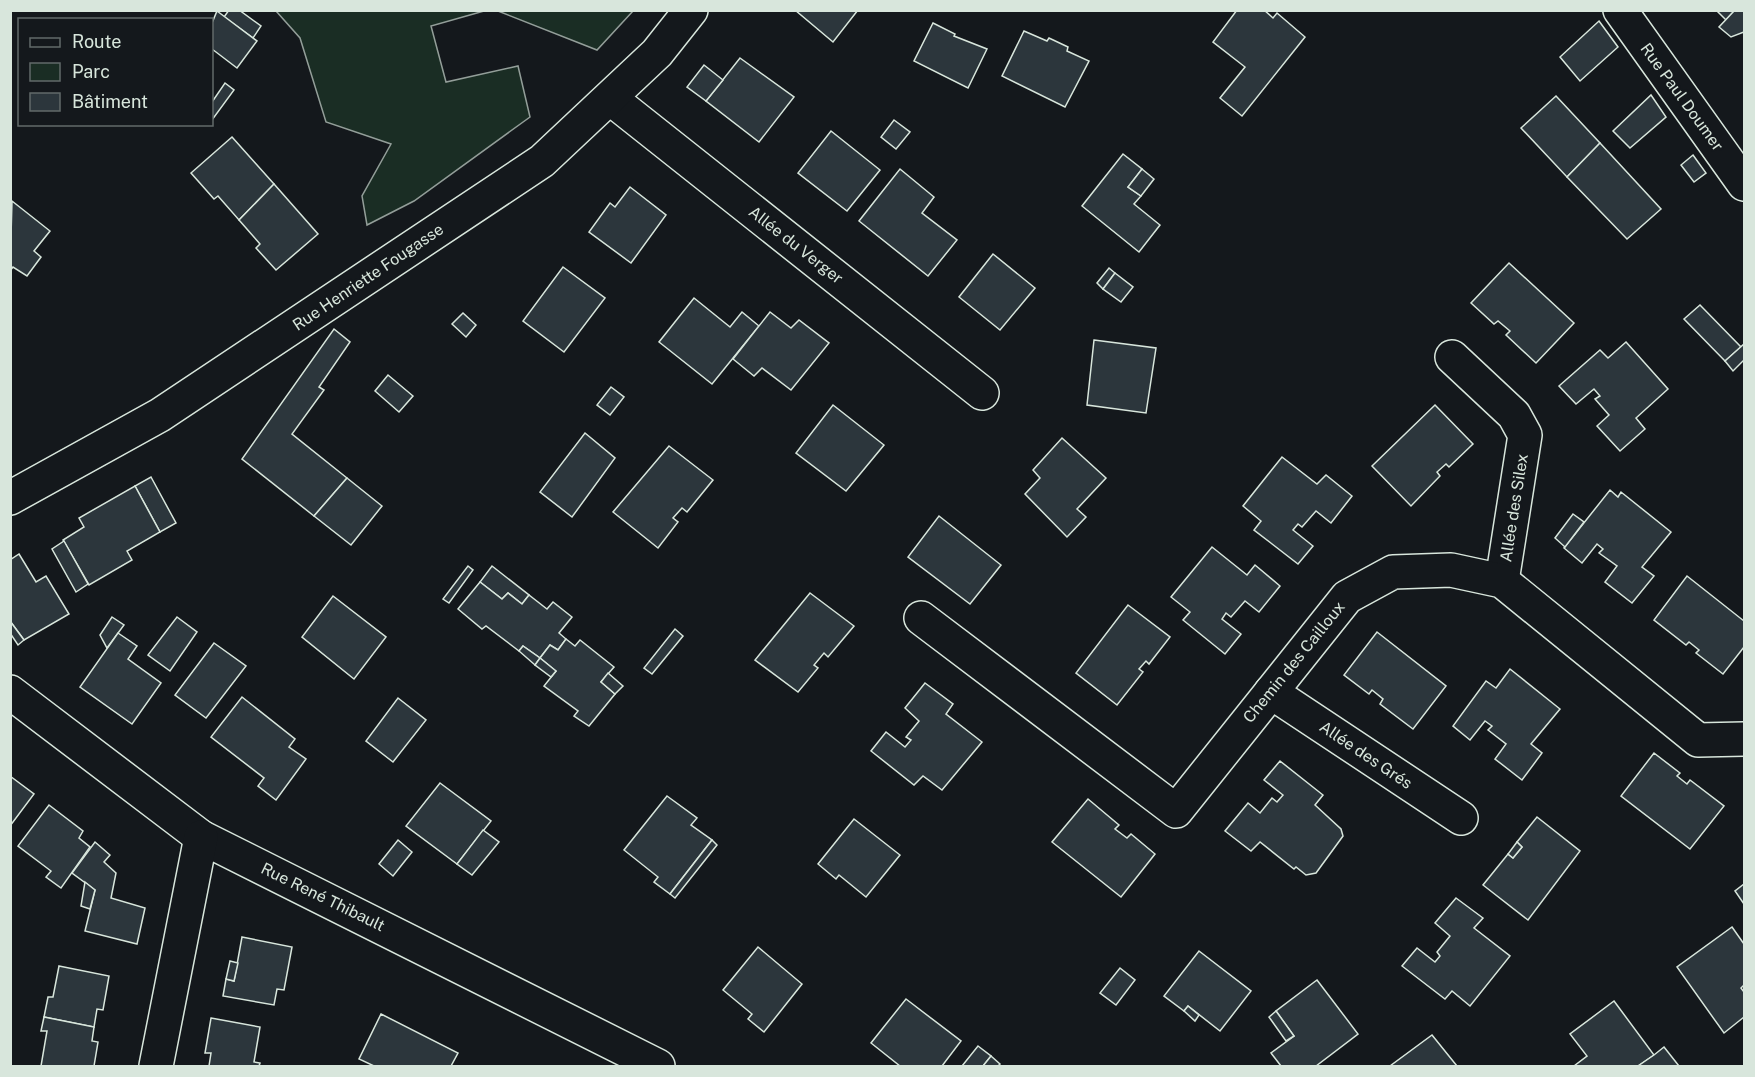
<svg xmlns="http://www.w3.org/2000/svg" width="1755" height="1077" font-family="'Public Sans',sans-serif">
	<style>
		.green { fill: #1a2d24; stroke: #939e99; stroke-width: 1.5 }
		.building { fill: #2c363c; stroke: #d8e6dc; stroke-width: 1.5 }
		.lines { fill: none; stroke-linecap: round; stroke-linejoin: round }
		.street-casing { stroke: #d8e6dc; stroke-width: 36 }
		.secondary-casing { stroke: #d8e6dc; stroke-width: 36 }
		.street { stroke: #14181c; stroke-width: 33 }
		.secondary { stroke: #14181c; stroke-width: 33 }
		.labels { text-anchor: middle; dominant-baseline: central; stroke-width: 4.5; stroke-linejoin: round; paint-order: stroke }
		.street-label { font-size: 16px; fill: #d8e6dc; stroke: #14181c }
	</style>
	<rect width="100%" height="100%" fill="#14181c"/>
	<g class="green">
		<path d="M276,11H484L431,26L446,82L518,66L530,117L414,201L367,225L362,196L391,144L326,122L300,38Z"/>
		<path d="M498,11H633L597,50Z"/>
	</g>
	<g class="building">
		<path d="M229,10H239L261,26L253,38L224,17Z"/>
		<path d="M795,10H858L833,42Z"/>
		<path d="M1237,10H1264L1273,18L1277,13L1305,37L1242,116L1220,98L1245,67L1213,42Z"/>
		<path d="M1716,10H1735L1726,20Z"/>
		<path d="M1735,10H1744V32L1731,37L1719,27Z"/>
		<path d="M217,11L257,41L237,68L212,49V23Z"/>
		<path d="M1599,21L1618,47L1580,81L1560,57Z"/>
		<path d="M933,23L955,34L954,36L987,49L968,88L914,61Z"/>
		<path d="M1024,31L1047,41L1049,38L1068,47L1067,51L1089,61L1065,107L1002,76Z"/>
		<path d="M740,58L794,97L759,142L706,101Z"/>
		<path d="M704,65L723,80L706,101L687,87Z"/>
		<path d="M225,83L234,90L212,120V102Z"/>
		<path d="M1651,95L1666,117L1630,148L1613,131Z"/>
		<path d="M1556,96L1600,143L1567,177L1521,128Z"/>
		<path d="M894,120L910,132L896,149L881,137Z"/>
		<path d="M831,131L880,170L847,211L798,173Z"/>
		<path d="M232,137L274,184L239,220L218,196L214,199L191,173Z"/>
		<path d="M1600,143L1661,209L1627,239L1567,177Z"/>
		<path d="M1123,154L1142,169L1128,187L1141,196L1134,204L1160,225L1139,252L1082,206Z"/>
		<path d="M1693,155L1706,173L1694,182L1681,165Z"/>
		<path d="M900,169L934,197L922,213L957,240L928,276L859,221Z"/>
		<path d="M1142,169L1154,179L1141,196L1128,187Z"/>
		<path d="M274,184L318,234L276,270L256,248L260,244L239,220Z"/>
		<path d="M630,187L666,215L631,263L589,232L610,203L615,207Z"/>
		<path d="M12,201L50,231L34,251L41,257L27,276L13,267L10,271Z"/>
		<path d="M993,254L1035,288L1000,330L959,297Z"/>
		<path d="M1509,263L1574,323L1536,363L1506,335L1510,331L1498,321L1494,324L1471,303Z"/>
		<path d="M563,267L605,298L564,352L523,321Z"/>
		<path d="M1109,268L1115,273L1103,289L1097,283Z"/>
		<path d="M1115,273L1133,287L1121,302L1103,289Z"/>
		<path d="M694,298L730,327L742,312L759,326L712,384L659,342Z"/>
		<path d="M1700,305L1741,347L1725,361L1684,319Z"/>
		<path d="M770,312L791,328L799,320L829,343L791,390L762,368L754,376L733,359Z"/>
		<path d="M463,313L476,325L466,337L452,324Z"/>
		<path d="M334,329L350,342L319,387L324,390L292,434L347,478L314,516L242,459Z"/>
		<path d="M1094,340L1156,348L1146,413L1087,405Z"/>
		<path d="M1626,342L1668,389L1636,418L1645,429L1620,451L1597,426L1609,415L1595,399L1600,396L1594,389L1576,404L1559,386L1600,350L1608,358Z"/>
		<path d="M1744,344V360L1733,371L1725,361Z"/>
		<path d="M388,375L413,396L399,412L375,391Z"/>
		<path d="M611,387L624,397L610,415L597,405Z"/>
		<path d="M833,405L884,445L846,491L796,453Z"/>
		<path d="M1435,405L1473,444L1449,467L1446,464L1437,472L1440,476L1411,506L1372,466Z"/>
		<path d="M585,433L615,458L572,517L540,492Z"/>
		<path d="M1062,438L1106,478L1077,509L1086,517L1067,537L1025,494L1040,478L1033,470Z"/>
		<path d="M669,446L713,480L687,512L682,508L673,518L678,522L658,548L613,512Z"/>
		<path d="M1282,457L1317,484L1326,475L1352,496L1331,523L1316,511L1302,527L1298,524L1293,530L1313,546L1298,564L1254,530L1261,521L1243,506Z"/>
		<path d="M151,477L176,523L160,532L135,486Z"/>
		<path d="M347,478L382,506L351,545L314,516Z"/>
		<path d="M135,486L160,532L127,551L132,560L89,585L63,540L84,527L79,518Z"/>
		<path d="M1610,490L1618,497L1621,492L1671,532L1642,567L1654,576L1632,603L1605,582L1617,566L1599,553L1603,549L1597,544L1582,563L1564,548Z"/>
		<path d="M1573,514L1584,522L1565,547L1555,538Z"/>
		<path d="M939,516L1001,565L970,604L908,557Z"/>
		<path d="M64,541L88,584L76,592L52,549Z"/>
		<path d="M1212,547L1247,575L1255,565L1280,586L1259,612L1245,601L1231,617L1226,613L1222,619L1241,634L1225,654L1183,620L1190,612L1171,597Z"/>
		<path d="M19,554L36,582L46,576L69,614L24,640L10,621V560Z"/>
		<path d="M468,566L473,570L449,603L443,599Z"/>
		<path d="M492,566L529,595L522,604L508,593L502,599L480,582Z"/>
		<path d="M1687,576L1744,621V647L1723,674L1696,653L1699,650L1689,642L1686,645L1654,620Z"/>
		<path d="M480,582L502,599L508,593L522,604L529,595L547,609L553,602L572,617L559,633L566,639L558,650L550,645L540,658L523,646L519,651L486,626L482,629L458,609Z"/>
		<path d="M810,593L854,626L828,657L824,653L814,665L818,668L798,692L755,660Z"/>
		<path d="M333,596L386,637L354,679L302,637Z"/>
		<path d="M1128,605L1170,637L1149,664L1146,661L1139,669L1143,672L1117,705L1076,673Z"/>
		<path d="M112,617L124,625L107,648L100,635Z"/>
		<path d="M177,617L197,632L170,671L148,655Z"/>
		<path d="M10,621L24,640L18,645L10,633Z"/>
		<path d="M675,629L683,636L652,674L644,668Z"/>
		<path d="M1377,632L1446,686L1413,729L1380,704L1383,699L1372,690L1369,694L1344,675Z"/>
		<path d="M118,633L137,646L128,659L161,683L132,724L80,687Z"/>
		<path d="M566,639L575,646L580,640L614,667L601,682L615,694L589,726L574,716L578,711L544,686L556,671L540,658L550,645L558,650Z"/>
		<path d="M214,643L246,666L206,718L175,695Z"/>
		<path d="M523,646L540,658L535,665L519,651Z"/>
		<path d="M540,658L556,671L551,677L535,665Z"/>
		<path d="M1510,669L1560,709L1531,744L1542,753L1522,780L1495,759L1506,744L1488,730L1492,726L1485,721L1470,740L1453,726L1486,681L1496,688Z"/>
		<path d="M608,673L623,686L615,694L601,682Z"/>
		<path d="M925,683L953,704L946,714L982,742L942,790L923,776L914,785L871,751L886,732L905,747L911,740L906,737L919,721L905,708Z"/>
		<path d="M242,697L295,739L289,747L306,759L276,800L258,786L264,778L211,737Z"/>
		<path d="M398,698L426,720L393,762L366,741Z"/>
		<path d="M1654,753L1680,773L1677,776L1687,784L1690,780L1724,806L1690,849L1621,796Z"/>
		<path d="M1280,761L1323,795L1315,805L1341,829L1343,836L1316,873L1306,875L1296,867L1294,869L1260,842L1251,851L1225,831L1248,803L1260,813L1272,798L1277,802L1283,795L1264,780Z"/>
		<path d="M10,776L34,794L10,826Z"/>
		<path d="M440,783L491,821L457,864L406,826Z"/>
		<path d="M667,796L697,818L691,825L712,840L670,894L654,882L658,877L624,850Z"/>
		<path d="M1088,799L1119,825L1115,829L1127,838L1131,834L1155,854L1121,897L1052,842Z"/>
		<path d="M49,805L83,831L79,838L90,847L61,888L46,877L51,871L18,846Z"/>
		<path d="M1537,817L1580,851L1528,920L1483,885L1508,854L1513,858L1522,847L1517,842Z"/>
		<path d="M854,819L900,855L866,897L839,875L836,879L818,864Z"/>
		<path d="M483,830L499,842L472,875L457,864Z"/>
		<path d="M398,840L412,852L393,876L379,864Z"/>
		<path d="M712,840L717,845L675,898L670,894Z"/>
		<path d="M95,842L110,855L104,862L116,873L111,898L145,908L137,944L85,931L95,890L72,873Z"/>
		<path d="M1517,842L1522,847L1513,858L1508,854Z"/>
		<path d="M85,882L95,890L90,909L81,906Z"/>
		<path d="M1744,884V904L1735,891Z"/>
		<path d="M1456,898L1483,918L1474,928L1510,956L1470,1006L1452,991L1445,999L1402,966L1417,948L1435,962L1440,956L1437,952L1450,936L1435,923Z"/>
		<path d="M1732,927L1744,944V985L1741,988L1744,992V1017L1724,1033L1677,967Z"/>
		<path d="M242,937L292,947L284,990L277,989L274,1005L223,996L226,979L234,981Z"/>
		<path d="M758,947L802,984L764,1032L748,1019L752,1014L723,990Z"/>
		<path d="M1199,951L1251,991L1220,1031L1188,1006L1184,1011L1164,996Z"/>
		<path d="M230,961L238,963L234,981L226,979Z"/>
		<path d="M59,966L109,976L103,1010L97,1009L94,1027L44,1017L48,997H53Z"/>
		<path d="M1120,968L1135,980L1116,1005L1100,993Z"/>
		<path d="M1317,980L1358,1034L1316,1066H1281L1271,1053L1294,1036L1276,1011Z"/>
		<path d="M906,999L961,1041L942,1066H900L871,1043Z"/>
		<path d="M1614,1001L1654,1055L1638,1066H1574L1587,1056L1570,1034Z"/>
		<path d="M1188,1006L1199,1015L1195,1021L1184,1011Z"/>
		<path d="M1276,1011L1294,1036L1286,1041L1269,1017Z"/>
		<path d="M381,1014L458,1053L451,1066H374L359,1059Z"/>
		<path d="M44,1017L94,1027L92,1041L98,1042L94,1066H41L47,1031H41Z"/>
		<path d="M211,1018L260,1027L254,1062L260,1063L259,1066H209L211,1053H205Z"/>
		<path d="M1432,1035L1457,1066H1390Z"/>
		<path d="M978,1046L991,1056L983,1066H962Z"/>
		<path d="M1664,1047L1679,1066H1638L1654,1055Z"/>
		<path d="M991,1056L1000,1064L998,1066H983Z"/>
	</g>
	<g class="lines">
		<defs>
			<g id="street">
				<path d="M610,98L982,393"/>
				<path d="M1452,357L1514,415L1525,435L1502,581"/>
				<path d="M10,498L160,415L542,161L657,53L691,10"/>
				<path d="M921,618L1176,811L1347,597L1393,572L1451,570L1502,581L1698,740L1744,739"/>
				<path d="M10,692L201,837L658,1066"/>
				<path d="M1271,692L1461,818"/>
				<path d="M156,1066L201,837"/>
			</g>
			<path id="secondary" d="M1620,10L1744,184"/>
		</defs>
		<use href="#street" class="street-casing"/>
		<use href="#secondary" class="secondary-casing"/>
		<use href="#street" class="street"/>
		<use href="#secondary" class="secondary"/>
	</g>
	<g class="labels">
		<g class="street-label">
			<text transform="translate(1682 97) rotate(54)">Rue Paul Doumer</text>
			<text transform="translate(796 245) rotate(38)">Allée du Verger</text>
			<text transform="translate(368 277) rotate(-34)">Rue Henriette Fougasse</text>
			<text transform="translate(1514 508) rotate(-81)">Allée des Silex</text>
			<text transform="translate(1294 662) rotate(-51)">Chemin des Cailloux</text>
			<text transform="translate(1366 755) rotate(34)">Allée des Grés</text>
			<text transform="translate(323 897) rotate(26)">Rue René Thibault</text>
		</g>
	</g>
	<rect width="1755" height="1077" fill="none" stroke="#d8e6dc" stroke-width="24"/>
	<rect x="18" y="18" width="195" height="108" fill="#14181c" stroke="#626a69" stroke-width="1.5"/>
	<rect x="30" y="38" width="30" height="9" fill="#14181c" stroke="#626a69" stroke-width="1.5"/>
	<text x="72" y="48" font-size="18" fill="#d8e6dc">Route</text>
	<rect x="30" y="63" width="30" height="18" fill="#1a2d24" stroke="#626a69" stroke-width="1.5"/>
	<text x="72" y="78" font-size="18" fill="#d8e6dc">Parc</text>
	<rect x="30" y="93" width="30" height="18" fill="#2c363c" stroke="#626a69" stroke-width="1.5"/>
	<text x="72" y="108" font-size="18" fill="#d8e6dc">Bâtiment</text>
</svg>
